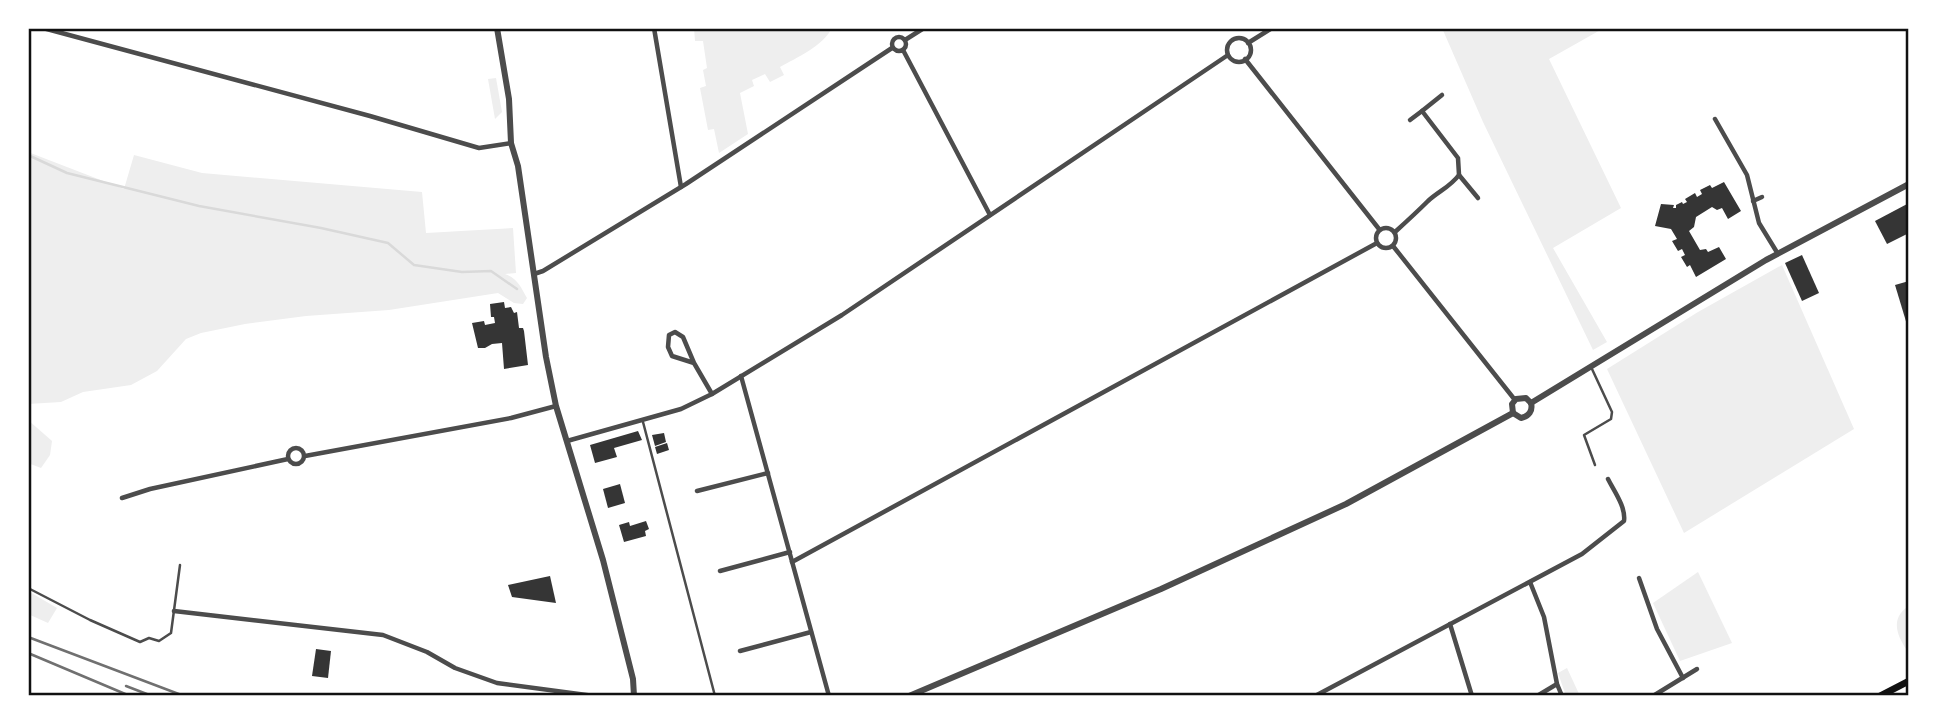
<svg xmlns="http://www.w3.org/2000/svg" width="1937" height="724" font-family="Poppins,sans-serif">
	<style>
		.green { fill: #eee }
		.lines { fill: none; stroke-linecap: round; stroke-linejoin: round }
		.stream { stroke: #d9d9d9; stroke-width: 2.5 }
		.building { fill: #353535 }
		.service { stroke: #4c4c4c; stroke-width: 2.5 }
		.minor { stroke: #4c4c4c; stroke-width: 4.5 }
		.tertiary { stroke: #4c4c4c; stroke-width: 6 }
		.secondary { stroke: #111; stroke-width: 7 }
		.rail { stroke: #707070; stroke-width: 2.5 }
		.neatline { fill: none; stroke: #111; stroke-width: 2.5 }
	</style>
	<rect width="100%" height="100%" fill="#fff"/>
	<g class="green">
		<path d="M694,28H832C823,46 796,58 780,67L784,75L770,82L765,74L752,80L754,86L740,93L748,134L719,153L714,129L708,130L700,88L706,86L703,70L707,68L703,41H695Z"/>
		<path d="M1442,28H1604L1549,59L1621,208L1553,248L1607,342L1593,350L1483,122Z"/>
		<path d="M496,78L502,112L495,119L488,79Z"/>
		<path d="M28,152L124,189L134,155L202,173L422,192L426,233L513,228L516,273L505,274C517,278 521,287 527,298L523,304L514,303L498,293L389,310L306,316L245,324L201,333L186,339L157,371L131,385L83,392L61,402L28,404Z"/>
		<path d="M1782,265L1854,429L1684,533L1607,369L1698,312Z"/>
		<path d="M28,420L52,441L50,455L41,468L28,463Z"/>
		<path d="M1698,572L1732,643L1680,661L1653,603Z"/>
		<path d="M28,591L57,608L48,623L28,614Z"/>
		<path d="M1909,606V653C1897,637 1889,618 1909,606Z"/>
		<path d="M1567,668L1580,696H1566L1558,673Z"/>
	</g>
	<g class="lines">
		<path class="stream" d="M28,155L67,173L199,206L321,228L388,243L414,265L462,272L491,271L517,289"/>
	</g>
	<g class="building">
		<path d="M1724,182L1741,211L1728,219L1722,208L1717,210L1712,207L1696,217L1694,227L1689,231L1700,250L1706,249L1708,252L1719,247L1726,259L1696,277L1690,265L1687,267L1681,257L1685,255L1682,249L1678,251L1672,241L1677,239L1671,229L1655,226L1661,204L1674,205L1673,208H1676V205L1682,202L1683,204L1687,202L1685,199L1695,193L1697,197L1702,194L1700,190L1710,185L1712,188Z"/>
		<path d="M1909,203V233L1887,244L1875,221Z"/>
		<path d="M1802,255L1819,293L1802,301L1785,263Z"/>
		<path d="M1909,281V328H1908L1895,285Z"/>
		<path d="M504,302L505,308L511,307L514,313L517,312L519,328H523L524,331L528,365L504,369L502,343L492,344L485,348H478L472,323L484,321L485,325L495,323L494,317H491L490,304Z"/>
		<path d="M638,431L642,440L614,448L617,457L595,463L590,445Z"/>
		<path d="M664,433L666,442L655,446L652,435Z"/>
		<path d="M667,443L669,450L657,454L655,447Z"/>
		<path d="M620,484L625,503L608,508L603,489Z"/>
		<path d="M646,521L649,529L645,531L646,536L624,542L619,525L629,522L630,526Z"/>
		<path d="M550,576L556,603L512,597L508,585Z"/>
		<path d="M316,649L331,651L328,678L312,676Z"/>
	</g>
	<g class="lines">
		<g class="service">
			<path d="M1592,369L1612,412L1611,419L1584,435L1595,465"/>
			<path d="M643,422L715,696"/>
			<path d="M28,588L90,620L140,642L149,638L159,641L171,633L180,565"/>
		</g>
		<g class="minor">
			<path d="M43,28L370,116L479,148L511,143"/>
			<path d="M654,28L681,187"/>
			<circle cx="899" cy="44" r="7"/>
			<circle cx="1239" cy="50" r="12"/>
			<path d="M905,40L924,28"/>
			<path d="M1248,43L1272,28"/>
			<path d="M903,50L990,215"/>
			<path d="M1245,59L1379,229"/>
			<path d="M1715,119L1747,175L1759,223L1778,254"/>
			<path d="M1410,120L1422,111"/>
			<path d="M1459,175L1478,198"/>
			<path d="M1753,201L1762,197"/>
			<circle cx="1386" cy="238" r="10"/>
			<path d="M1395,232C1406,222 1417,212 1428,201C1439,191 1450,187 1459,175L1458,158L1422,111L1442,95"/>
			<path d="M1393,246L1515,400"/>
			<path d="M534,274L543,271L686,184L892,48"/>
			<path d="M694,363L672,356L668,347L669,335L675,332L683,337L694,363L712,394"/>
			<path d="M741,376L829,696"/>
			<path d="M567,441L681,409L712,394L842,315L1228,55"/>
			<circle cx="296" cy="456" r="8"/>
			<path d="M305,456L511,418L556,406"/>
			<path d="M697,491L768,473"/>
			<path d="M122,498L150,489L288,459"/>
			<path d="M792,562L1377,243"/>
			<path d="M720,571L790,552"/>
			<path d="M1639,578L1657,629L1683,678"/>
			<path d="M1530,582L1544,617L1557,684L1562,696"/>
			<path d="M174,611L383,635L427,652L455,668L497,683L594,696"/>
			<path d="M1450,624L1472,696"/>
			<path d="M740,651L811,632"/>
			<path d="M1315,696L1582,554L1624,521C1626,507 1614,491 1608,479"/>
			<path d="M1537,696L1557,684"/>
			<path d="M1653,696L1697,669"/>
		</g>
		<g class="tertiary">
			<path d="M497,28L509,99L511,143L518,166L546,357L556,406L603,560L633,679L634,696"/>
			<path d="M1531,403L1766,260L1909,184"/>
			<path d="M1513,413L1512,404L1516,399L1526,398L1531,403"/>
			<path d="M1513,413L1521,418C1529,416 1533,411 1531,403"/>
			<path d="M909,696L1161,589L1346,504L1513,413"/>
		</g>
		<path class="secondary" d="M1880,696L1909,681"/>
		<g class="rail">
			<path d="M28,637L184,696"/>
			<path d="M28,653L130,696"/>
			<path d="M126,686L152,696"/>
		</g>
	</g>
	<rect width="1937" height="724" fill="none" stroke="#ffffff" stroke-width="60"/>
	<rect x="30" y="30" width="1877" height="664" class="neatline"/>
</svg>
